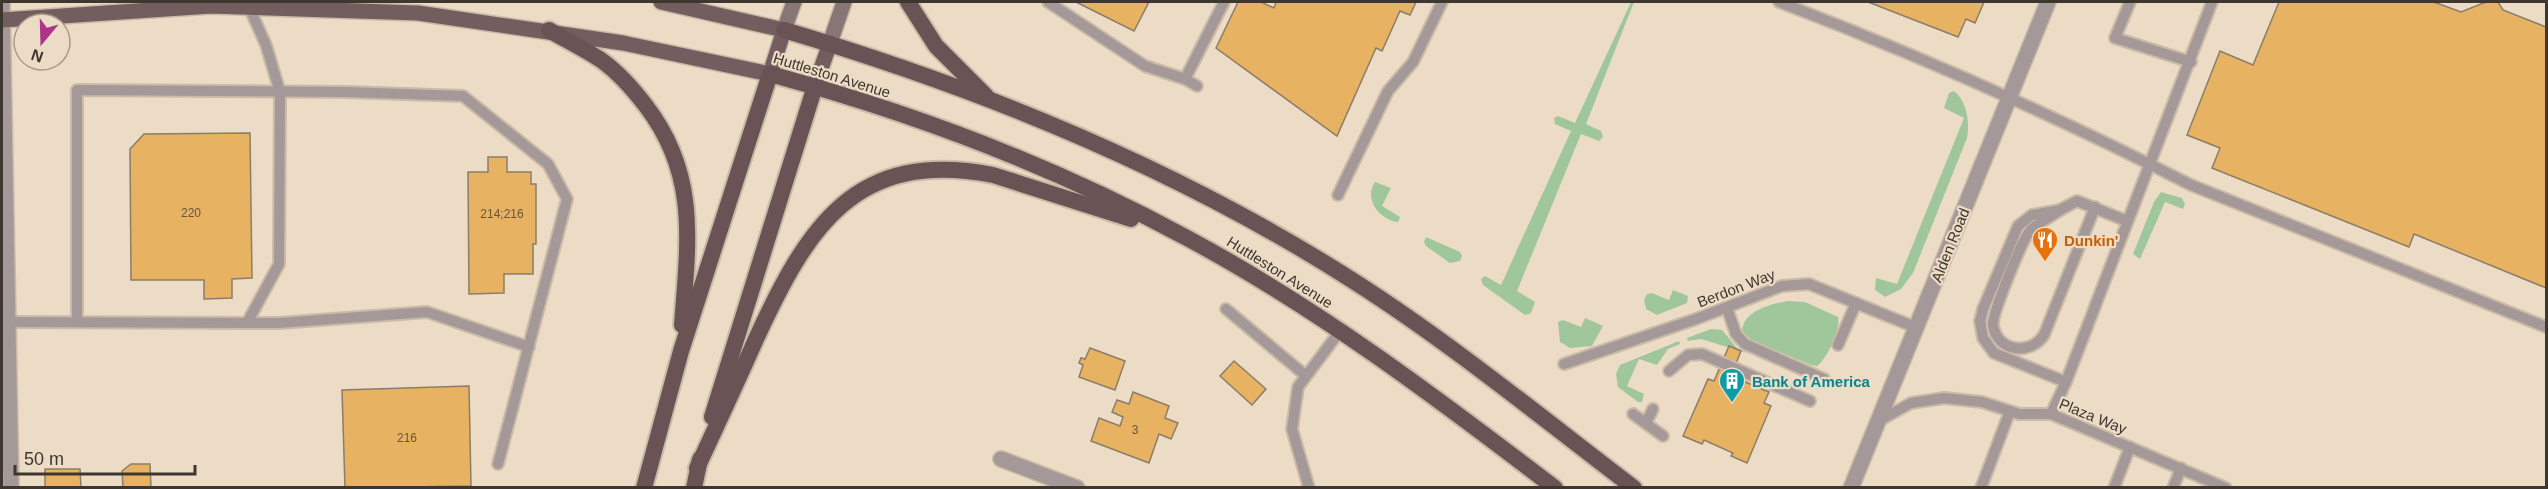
<svg xmlns="http://www.w3.org/2000/svg" width="2548" height="489" font-family="Arial,sans-serif">
	<style>
		.green { fill: #9fc79b }
		.building { fill: #e7b261; stroke: #8b7d69; stroke-width: 1.5 }
		.lines { fill: none; stroke-linecap: round; stroke-linejoin: round }
		.service-casing { stroke: #c9bba8; stroke-width: 14 }
		.minor-casing { stroke: #c9bba8; stroke-width: 18 }
		.tertiary-casing { stroke: #c9bba8; stroke-width: 18 }
		.secondary-casing { stroke: #c9bba8; stroke-width: 18 }
		.primary-casing { stroke: #c9bba8; stroke-width: 18 }
		.trunk-casing { stroke: #c9bba8; stroke-width: 20 }
		.service { stroke: #a59898; stroke-width: 10 }
		.minor { stroke: #a59898; stroke-width: 15 }
		.tertiary { stroke: #a59898; stroke-width: 15 }
		.secondary { stroke: #887676; stroke-width: 15 }
		.primary { stroke: #735d5e; stroke-width: 15 }
		.trunk { stroke: #6a5354; stroke-width: 16 }
		.labels { text-anchor: middle; dominant-baseline: central; stroke-width: 4.5; stroke-linejoin: round; paint-order: stroke }
		.number-label { font-size: 12px; fill: #68563c }
		.street-label { font-size: 15px; fill: #3d372f; stroke: #ecdcc6 }
		.food-label { font-size: 15px; font-weight: bold; fill: #c56008; stroke: #ecdcc6; text-anchor: start }
		.culture-label { font-size: 15px; font-weight: bold; fill: #0d838f; stroke: #ecdcc6; text-anchor: start }
	</style>
	<rect width="100%" height="100%" fill="#ecdcc6"/>
	<g class="green">
		<path d="M1631,2H1634L1586,124L1601,131L1603,137L1599,141L1581,134L1517,291L1535,302L1531,313L1525,315L1483,285L1481,279L1485,276L1501,285L1571,131L1555,124L1554,118L1558,116L1575,123Z"/>
		<path d="M1954,91C1967,101 1970,123 1967,138L1913,273L1901,289L1885,297L1875,290L1876,278L1897,284L1964,118L1944,108L1949,93Z"/>
		<path d="M1375,182L1391,188L1382,206L1400,217L1398,222C1380,220 1363,199 1375,182Z"/>
		<path d="M2161,192L2182,198L2185,204L2183,209L2165,202L2140,259L2133,254L2154,202Z"/>
		<path d="M1426,237L1460,252L1462,256L1460,261L1450,263L1426,246L1424,242Z"/>
		<path d="M1673,290L1688,296L1687,303L1657,315L1646,309L1644,300L1647,294L1652,293L1669,300Z"/>
		<path d="M1788,301L1805,302L1838,317C1841,329 1827,359 1817,366L1811,365L1753,341L1742,332C1742,311 1771,304 1788,301Z"/>
		<path d="M1585,318L1603,326L1592,346L1570,348L1560,342L1558,322L1563,320L1581,327Z"/>
		<path d="M1711,329L1722,330L1737,348L1747,353L1701,339L1688,341L1687,338Z"/>
		<path d="M1679,341L1680,344L1668,349L1657,365L1639,359L1627,386L1644,394L1642,402H1638L1618,387L1616,374L1620,365Z"/>
	</g>
	<g class="building">
		<path d="M1076,2H1149L1134,31Z"/>
		<path d="M1238,2H1261L1274,8L1276,2H1416L1410,15L1400,11L1382,51L1376,48L1337,136L1216,48Z"/>
		<path d="M1868,2H1984L1975,23L1966,19L1958,37Z"/>
		<path d="M2279,2H2434L2461,12L2486,2H2498L2503,10L2546,27V288L2414,234L2409,247L2212,168L2220,148L2187,135L2220,51L2253,65Z"/>
		<path d="M250,133L252,278L232,279V298L204,299V280H131L130,149L144,134Z"/>
		<path d="M488,157H507V172H531V184H536V244H533V274H504V293L469,294L468,172H488Z"/>
		<path d="M1729,346L1741,351L1731,376L1769,392L1764,403L1771,406L1747,463L1731,456L1733,453L1704,440L1702,444L1683,436L1708,379L1714,381Z"/>
		<path d="M1090,348L1125,361L1115,390L1079,377L1083,365L1079,363L1081,358L1085,359Z"/>
		<path d="M1234,361L1266,389L1252,405L1220,376Z"/>
		<path d="M469,386L471,486L345,488L342,390Z"/>
		<path d="M1133,392L1169,406L1165,418L1178,423L1171,439L1159,434L1149,463L1091,441L1099,418L1120,426L1123,417L1112,412L1117,400L1129,404Z"/>
		<path d="M131,464H150L151,488H123L122,471Z"/>
		<path d="M45,469H80L81,488H45Z"/>
	</g>
	<g class="lines">
		<defs>
			<g id="service">
				<path d="M1048,2L1145,66L1185,79L1197,86"/>
				<path d="M1779,2C1921,56 2056,116 2191,185L2546,327"/>
				<path d="M2130,2L2115,38L2191,62"/>
				<path d="M1185,79L1224,2"/>
				<path d="M1338,195L1388,91L1413,62L1442,2"/>
				<path d="M2060,210C2051,217 2037,223 2030,231C2022,240 1992,314 1993,325C1997,352 2030,356 2044,335L2095,207"/>
				<path d="M1727,308L1736,334L1745,344L1824,379"/>
				<path d="M1226,309L1305,375"/>
				<path d="M7,322L279,323L427,312L529,347"/>
				<path d="M77,322V90L346,92L463,96L548,164L567,199L498,464"/>
				<path d="M247,323L279,264L280,92L266,45L249,7"/>
				<path d="M1838,345L1856,303"/>
				<path d="M1564,364L1696,319L1782,286L1809,284L1917,328"/>
				<path d="M1669,371L1688,355L1702,354L1810,401"/>
				<path d="M2066,382L1994,353L1983,338L1980,321L1983,309L2018,226L2032,215L2060,210L2077,201L2127,221"/>
				<path d="M1633,414L1663,436"/>
				<path d="M2051,414L2066,382L2212,2"/>
				<path d="M1877,422L1911,403L1944,398L1982,402L2019,414H2051L2226,488"/>
				<path d="M1646,423L1653,409"/>
				<path d="M1309,488L1292,429L1298,387L1340,331"/>
				<path d="M1981,488L2010,411"/>
				<path d="M2114,488L2130,447"/>
				<path d="M2173,488L2181,468"/>
			</g>
			<g id="minor">
				<path d="M2,2L11,488"/>
				<path d="M1001,459L1077,488"/>
			</g>
			<path id="tertiary" d="M1851,488L2048,2"/>
			<g id="secondary">
				<path d="M784,30L794,2"/>
				<path d="M830,43L844,2"/>
			</g>
			<g id="primary">
				<path d="M2,20L211,6L418,13L623,43L770,74L784,30L661,2"/>
				<path d="M815,86L830,43"/>
			</g>
			<g id="trunk">
				<path d="M908,2L936,46L986,96"/>
				<path d="M549,30C566,40 584,49 601,60C618,72 633,89 646,106C699,175 688,243 682,325"/>
				<path d="M784,30C983,89 1179,169 1355,282C1452,344 1542,418 1634,488"/>
				<path d="M712,417L815,86"/>
				<path d="M697,468C717,425 737,382 756,339C807,228 855,148 993,175L1131,219"/>
				<path d="M644,488L681,351L770,74C914,113 1056,167 1187,238C1318,308 1437,398 1555,488"/>
				<path d="M694,488L700,459"/>
			</g>
		</defs>
		<use href="#service" class="service-casing"/>
		<use href="#minor" class="minor-casing"/>
		<use href="#tertiary" class="tertiary-casing"/>
		<use href="#secondary" class="secondary-casing"/>
		<use href="#primary" class="primary-casing"/>
		<use href="#trunk" class="trunk-casing"/>
		<use href="#service" class="service"/>
		<use href="#minor" class="minor"/>
		<use href="#tertiary" class="tertiary"/>
		<use href="#secondary" class="secondary"/>
		<use href="#primary" class="primary"/>
		<use href="#trunk" class="trunk"/>
	</g>
	<defs>
		<symbol id="restaurant-pin" viewBox="-11 -11 22 30"><path d="M0 17L-7.5 6A9.5 9.5 0 1 1 7.5 6Z" fill="#e8710a" stroke="#ecdcc6"/><path d="M-5-6h1v4h1v-4h1v4h1v-4h1v5L-1.5 .5V6h-2V.5L-5-1ZM5-6V6H3V1.5H1.5Q1.5-4 5-6Z" fill="#fff"/></symbol>
		<symbol id="building-pin" viewBox="-11 -11 22 30"><path d="M0 17L-7.5 6A9.5 9.5 0 1 1 7.5 6Z" fill="#0f9aa8" stroke="#ecdcc6"/><path d="M-4-6H4V6H1V3H-1V6H-4ZM-2.5-4.3h1.7v1.8h-1.7ZM.8-4.3h1.7v1.8H.8ZM-2.5-1h1.7V.8h-1.7ZM.8-1h1.7V.8H.8Z" fill="#fff"/></symbol>
	</defs>
	<g fill-rule="evenodd">
		<use href="#restaurant-pin" x="2030" y="225" width="30" height="40"/>
		<use href="#building-pin" x="1717" y="366" width="30" height="40"/>
	</g>
	<g class="labels">
		<g class="number-label">
			<text x="191" y="213">220</text>
			<text x="502" y="214">214;216</text>
			<text x="1135" y="430">3</text>
			<text x="407" y="438">216</text>
		</g>
		<g class="street-label">
			<text transform="translate(832 75) rotate(17)">Huttleston Avenue</text>
			<text transform="translate(1950 245) rotate(-68)">Alden Road</text>
			<text transform="translate(1280 272) rotate(32)">Huttleston Avenue</text>
			<text transform="translate(1736 288) rotate(-21)">Berdon Way</text>
			<text transform="translate(2093 416) rotate(22)">Plaza Way</text>
		</g>
		<g class="food-label">
			<text x="2064" y="240">Dunkin'</text>
		</g>
		<g class="culture-label">
			<text x="1752" y="381">Bank of America</text>
		</g>
	</g>
	<rect width="2548" height="489" fill="none" stroke="#3d372f" stroke-width="6"/>
	<g transform="translate(42 42) rotate(199)"><circle r="28" fill="#ecdcc6" stroke="#a69a8a" stroke-width="1.5"/>
	<path d="M0-4.5L10 22L0 15L-10 22Z" fill="#ae3489"/>
	<text y="-9" font-size="16" font-weight="bold" text-anchor="middle" fill="#3d372f">N</text>
	</g>
	<path d="M15 465v9h180v-9" fill="none" stroke="#3d372f" stroke-width="3"/>
	<text x="24" y="465" font-size="18" fill="#3d372f" stroke="#ecdcc6" stroke-width="4.5" paint-order="stroke">50 m</text>
</svg>
